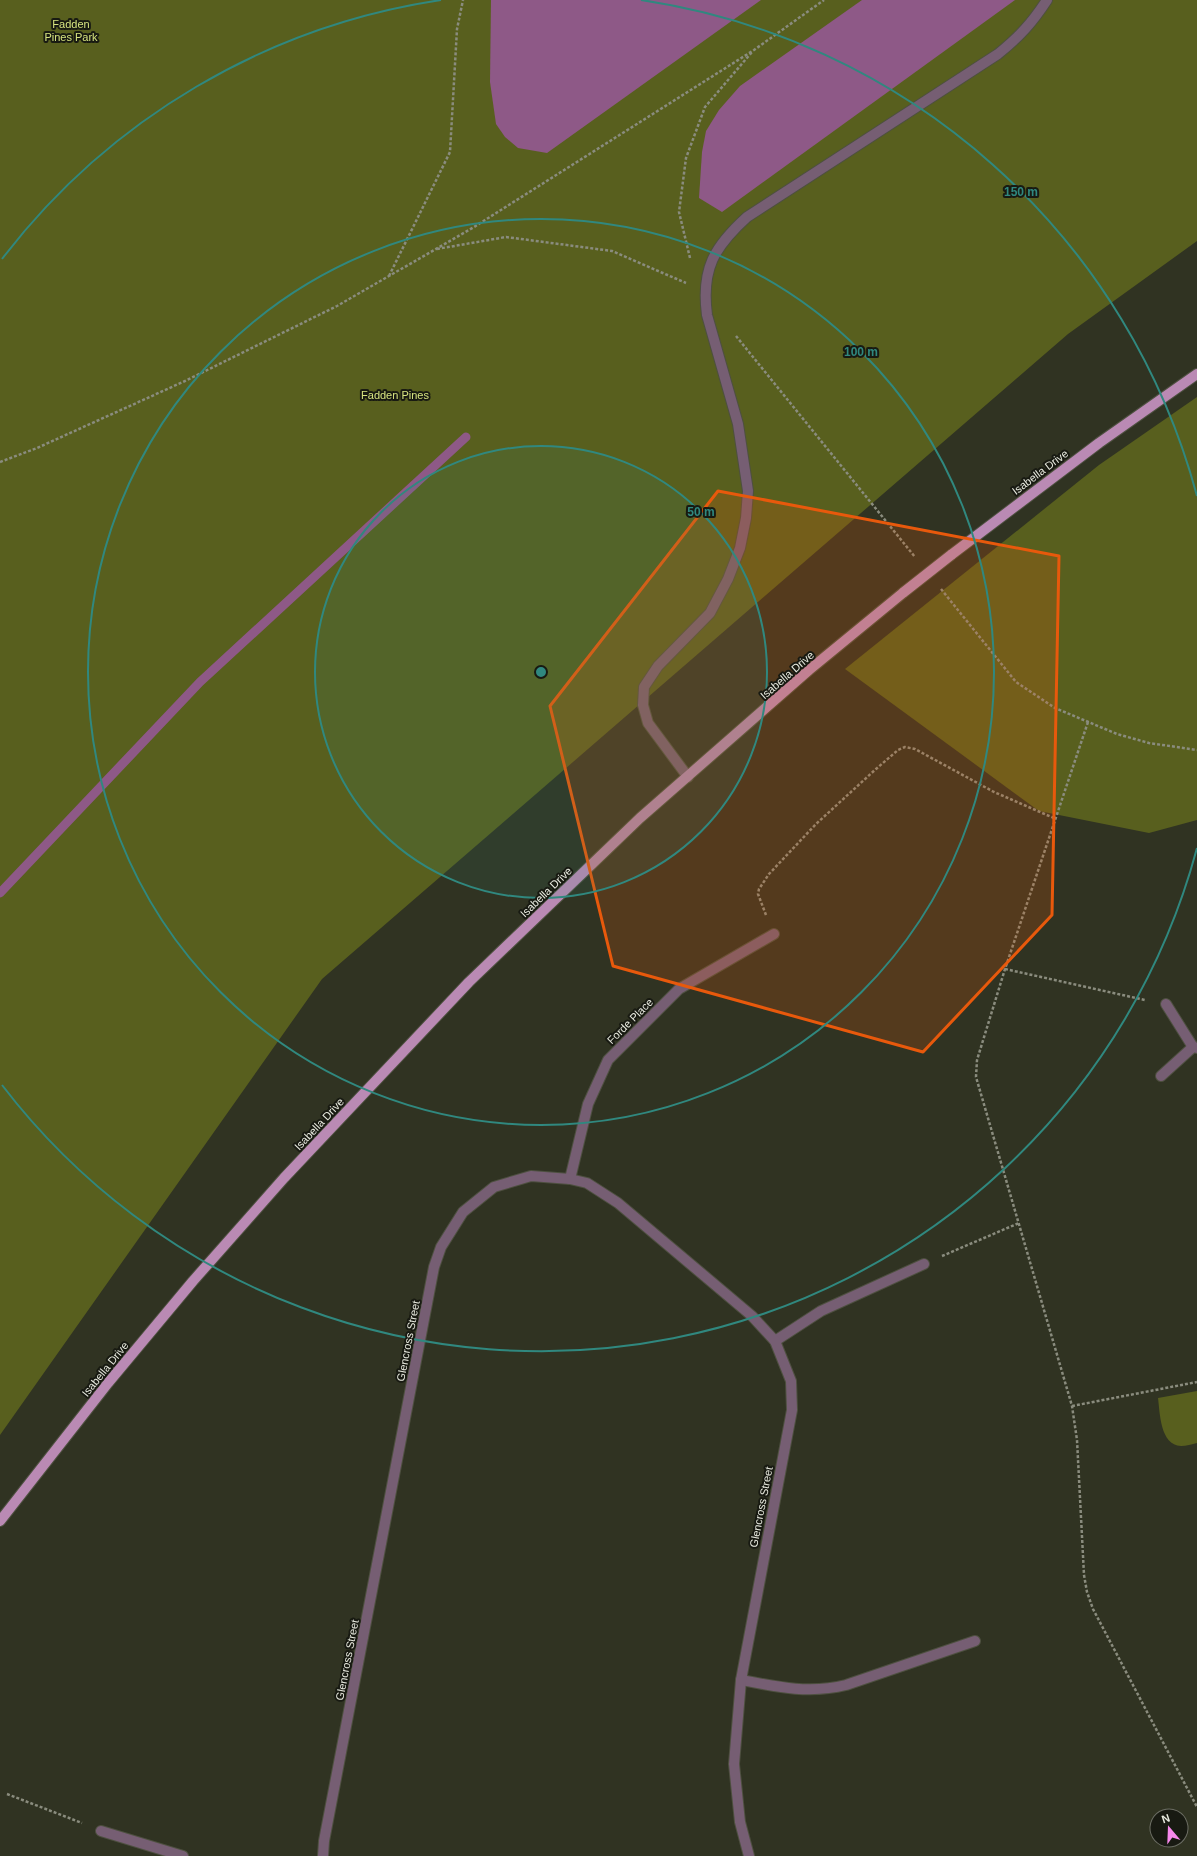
<svg xmlns="http://www.w3.org/2000/svg" width="1197" height="1856" font-family="Arial,sans-serif">
	<style>
		.green { fill: #585f1e }
		.water { fill: #8e5987 }
		.lines { fill: none; stroke-linecap: round; stroke-linejoin: round }
		.stream { stroke: #8e5987; stroke-width: 9 }
		.service-casing { stroke: #4e5040; stroke-width: 12 }
		.minor-casing { stroke: #4e5040; stroke-width: 12 }
		.primary-casing { stroke: #4e5040; stroke-width: 12 }
		.path { stroke: #8a8c7e; stroke-width: 2.5; stroke-dasharray: 3 2; stroke-linecap: butt }
		.service { stroke: #765e73; stroke-width: 10 }
		.minor { stroke: #765e73; stroke-width: 10 }
		.primary { stroke: #ba8ab4; stroke-width: 10 }
		.primary-bridge-casing { stroke: #4e5040; stroke-width: 12; stroke-linecap: butt }
		.primary-bridge { stroke: #ba8ab4; stroke-width: 10 }
		.marked { fill: #e8590c; fill-opacity: 0.2; stroke: #e8590c; stroke-width: 3; stroke-linejoin: round }
		.ring { fill: none; stroke: #30887f; stroke-width: 2 }
		.labels { text-anchor: middle; dominant-baseline: central; stroke-width: 4; stroke-linejoin: round; paint-order: stroke }
		.park-label { font-size: 11px; fill: #d6e37f; stroke: #181a12 }
		.street-label { font-size: 11px; fill: #e9ebe0; stroke: #181a12 }
		.centre { fill: #30887f; stroke: #181a12; stroke-width: 2 }
		.ring-label { font-size: 12px; text-anchor: middle; font-weight: bold; fill: #30887f; stroke: #181a12; stroke-width: 4; stroke-linejoin: round; paint-order: stroke }
	</style>
	<rect width="100%" height="100%" fill="#303322"/>
	<g class="green">
		<path d="M0,0H1197V241L1068,334L322,979L0,1435Z"/>
		<path d="M1197,397V820L1149,833L1039,811L845,669L1099,465Z"/>
		<path d="M1197,1391V1443C1192,1444 1186,1446 1181,1446C1160,1445 1160,1413 1158,1398Z"/>
	</g>
	<g class="water">
		<path d="M491,0H761L547,153L518,148L505,137L496,124L490,82Z"/>
		<path d="M862,0H1015L722,212L699,198L702,152L706,131L719,110L740,86Z"/>
	</g>
	<g class="lines">
		<path class="stream" d="M0,893L200,682L466,437"/>
		<defs>
			<path id="service" d="M688,777L648,723L643,705L644,687L658,666L710,613L728,579L740,548L746,518L748,491L738,424L707,315C701,269 714,247 747,217L998,54C1020,36 1032,23 1047,0"/>
			<g id="minor">
				<path d="M1166,1004L1193,1047"/>
				<path d="M1161,1076L1193,1047L1197,1048"/>
				<path d="M570,1179L588,1104L608,1060L679,989L774,934"/>
				<path d="M775,1341L821,1311L924,1264"/>
				<path d="M741,1680C777,1687 810,1694 846,1685L975,1641"/>
				<path d="M101,1831L183,1856"/>
				<path d="M323,1856L324,1841L434,1267L441,1247L463,1212L494,1187L531,1176L570,1179L587,1183L618,1203L752,1316L775,1341L791,1381L792,1410L741,1680L734,1764L740,1822L749,1856"/>
			</g>
			<g id="primary">
				<path d="M951,555L1099,443L1197,374"/>
				<path d="M0,1521L108,1383L193,1281L284,1178L469,982L640,818L809,670L904,592"/>
			</g>
		</defs>
		<use href="#service" class="service-casing"/>
		<use href="#minor" class="minor-casing"/>
		<use href="#primary" class="primary-casing"/>
		<g class="path">
			<path d="M437,249L506,237L612,251L686,283"/>
			<path d="M690,258L679,212L686,158L705,107L752,52"/>
			<path d="M389,276L450,152L457,29L463,0"/>
			<path d="M736,336L915,557"/>
			<path d="M0,462L37,448L185,381L337,306L474,227L754,50L824,0"/>
			<path d="M941,589L1016,682L1055,708L1117,734L1149,743L1197,750"/>
			<path d="M1088,722L1005,969L977,1060L976,1077L1072,1406L1077,1440L1084,1575L1087,1592L1093,1609L1197,1807"/>
			<path d="M766,915L758,894L759,889L769,874L816,824L876,769L898,750L905,747L915,749L994,792L1056,819"/>
			<path d="M1005,969L1145,1000"/>
			<path d="M942,1256L1019,1223"/>
			<path d="M1072,1406L1197,1382"/>
			<path d="M7,1794L82,1823"/>
		</g>
		<use href="#service" class="service"/>
		<use href="#minor" class="minor"/>
		<use href="#primary" class="primary"/>
		<defs>
			<path id="primary-bridge" d="M904,592L951,555"/>
		</defs>
		<use href="#primary-bridge" class="primary-bridge-casing"/>
		<use href="#primary-bridge" class="primary-bridge"/>
	</g>
	<path class="marked" d="M718,491L1059,556L1052,915L923,1052L613,966L550,706Z"/>
	<circle cx="541" cy="672" r="226" fill="#30887f" fill-opacity=".12"/>
	<g class="ring">
		<circle cx="541" cy="672" r="226"/>
		<circle cx="541" cy="672" r="453"/>
		<path d="M1197 848A679 679 0 0 1 2 1085M2 259A679 679 0 0 1 441 0M641 0A679 679 0 0 1 1197 496"/>
	</g>
	<g class="labels">
		<g class="park-label">
			<text x="71" y="24">Fadden<tspan x="71" dy="13">Pines Park</tspan></text>
			<text x="395" y="395">Fadden Pines</text>
		</g>
		<g class="street-label">
			<text transform="translate(1040 472) rotate(-37)">Isabella Drive</text>
			<text transform="translate(787 675) rotate(-41)">Isabella Drive</text>
			<text transform="translate(546 892) rotate(-44)">Isabella Drive</text>
			<text transform="translate(630 1021) rotate(-45)">Forde Place</text>
			<text transform="translate(319 1124) rotate(-47)">Isabella Drive</text>
			<text transform="translate(408 1341) rotate(-79)">Glencross Street</text>
			<text transform="translate(105 1369) rotate(-51)">Isabella Drive</text>
			<text transform="translate(761 1507) rotate(-79)">Glencross Street</text>
			<text transform="translate(347 1660) rotate(-79)">Glencross Street</text>
		</g>
	</g>
	<circle cx="541" cy="672" r="6" class="centre"/>
	<g class="ring-label">
		<text x="1021" y="196">150 m</text>
		<text x="861" y="356">100 m</text>
		<text x="701" y="516">50 m</text>
	</g>
	<g transform="translate(1169 1828) rotate(341)"><circle r="19" fill="#181a12" stroke="#6c6e64"/>
	<path d="M0-3L7 15L0 10L-7 15Z" fill="#f788ec"/>
	<text y="-6" font-size="11" font-weight="bold" text-anchor="middle" fill="#e9ebe0">N</text>
	</g>
</svg>
